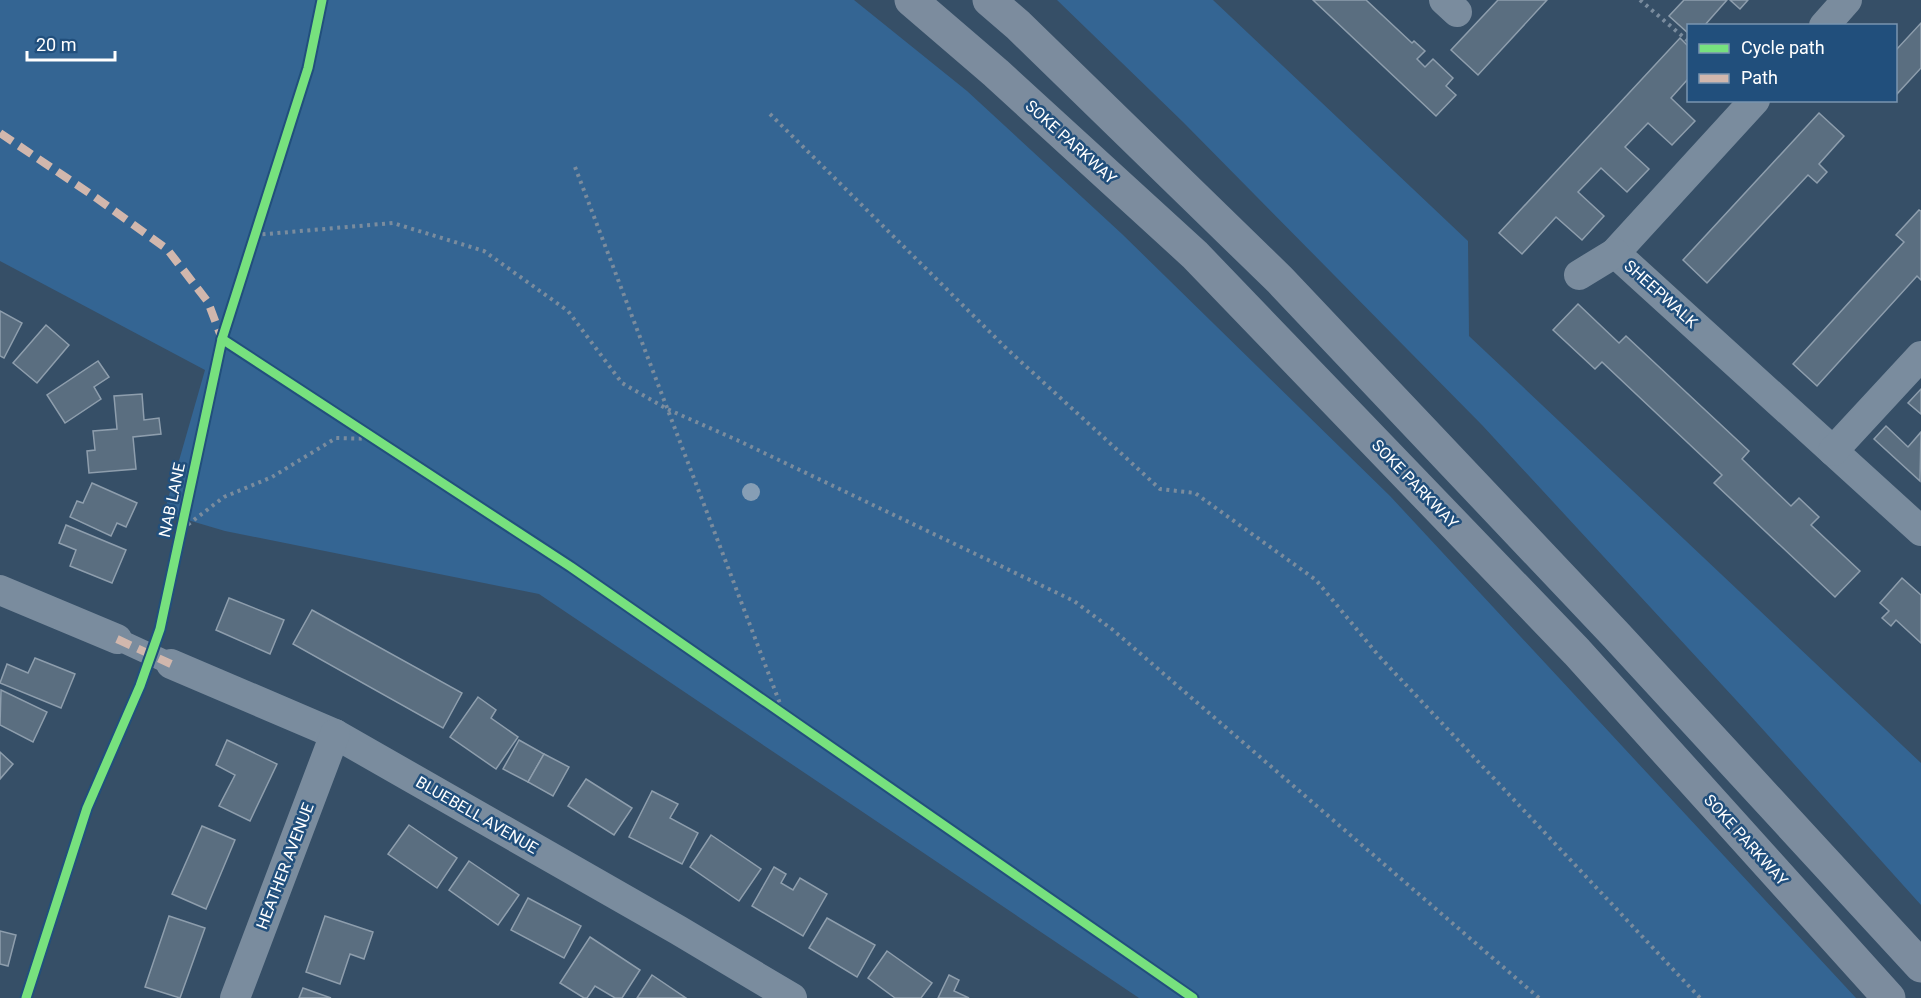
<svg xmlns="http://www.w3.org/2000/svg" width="1921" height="998" font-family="Roboto,sans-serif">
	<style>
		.green { fill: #346593 }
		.building { fill: #5a6e80; stroke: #8e9ead; stroke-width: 1.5 }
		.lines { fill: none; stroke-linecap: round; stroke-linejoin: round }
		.path { stroke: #7a8c9e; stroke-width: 4; stroke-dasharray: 3 4.5; stroke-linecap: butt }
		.pedestrian { stroke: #7a8c9e; stroke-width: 22 }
		.minor { stroke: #7a8c9e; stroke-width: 30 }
		.trunk { stroke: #7c8c9e; stroke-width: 33 }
		.quiet { stroke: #d1b7ad; stroke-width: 8; stroke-dasharray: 15 8; stroke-linecap: butt }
		.cycleway-casing { stroke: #214f7c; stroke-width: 13 }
		.cycleway { stroke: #77e17e; stroke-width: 9 }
		.tree { fill: #869eb5 }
		.labels { text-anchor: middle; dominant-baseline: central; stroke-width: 5; stroke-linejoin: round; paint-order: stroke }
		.street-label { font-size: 16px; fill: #fff; stroke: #214f7c }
	</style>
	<rect width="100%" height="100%" fill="#364f67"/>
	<g class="green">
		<path d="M0,0H854L967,91L1122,234L1390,496L1856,998H1139L539,594L225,531L164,513L205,370L0,261Z"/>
		<path d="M1057,0H1213L1468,241L1469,336L1921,763V905L1748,713L1482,425L1183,122Z"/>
	</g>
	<g class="building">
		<path d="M1313,0H1366L1412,43L1414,41L1425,51L1417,59L1425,67L1433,59L1453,78L1446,86L1456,95L1436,116Z"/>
		<path d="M1498,0H1547L1478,75L1451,50Z"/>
		<path d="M1684,0H1727L1704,26H1688V33L1669,16Z"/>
		<path d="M1730,0H1748L1740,9Z"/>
		<path d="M1921,23V68L1896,95V50Z"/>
		<path d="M1680,38L1688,46V79L1671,98L1695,121L1672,145L1648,123L1625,147L1649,169L1627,192L1601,168L1578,192L1604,216L1582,240L1556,217L1522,254L1499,233Z"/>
		<path d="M1819,113L1844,136L1819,164L1827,172L1817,183L1808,175L1707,283L1683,260Z"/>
		<path d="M1919,210L1921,211V280L1917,276L1817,386L1793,364L1904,242L1896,235Z"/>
		<path d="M1578,304L1619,343L1626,336L1749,451L1742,459L1791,506L1799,498L1819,517L1811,525L1860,571L1835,597L1714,483L1722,475L1602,362L1595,369L1553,330Z"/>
		<path d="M0,311L22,323L4,358L0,356Z"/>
		<path d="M46,325L69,345L37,383L13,363Z"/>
		<path d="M98,361L109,377L94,387L101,399L65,423L47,395Z"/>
		<path d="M1921,389V414L1908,403Z"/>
		<path d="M142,394L144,420L159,418L161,434L133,437L136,469L89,473L87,451L95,450L93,431L117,429L114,396Z"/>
		<path d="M1886,426L1908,447L1921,432L1920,481L1874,439Z"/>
		<path d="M92,483L137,503L126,527L117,523L111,536L70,517L77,501L83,503Z"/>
		<path d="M66,525L126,550L112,583L70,566L76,550L59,543Z"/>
		<path d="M1902,578L1921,595V643L1896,620L1891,626L1882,618L1889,611L1880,603Z"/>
		<path d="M229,598L284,620L270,654L216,630Z"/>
		<path d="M312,610L462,693L443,728L293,644Z"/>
		<path d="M35,658L75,674L61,708L0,683L7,664L28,673Z"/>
		<path d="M1,690L47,712L33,742L0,725Z"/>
		<path d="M478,697L496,710L491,718L518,737L496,769L450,737Z"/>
		<path d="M227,740L277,764L250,821L219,806L235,775L216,765Z"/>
		<path d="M519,740L544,754L528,782L503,769Z"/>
		<path d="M0,752L13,764L0,779Z"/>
		<path d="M544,754L569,767L553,796L528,782Z"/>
		<path d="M586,779L632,808L614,835L568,806Z"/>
		<path d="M652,791L678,804L670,818L698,833L682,864L629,837Z"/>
		<path d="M409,825L457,858L437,888L388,854Z"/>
		<path d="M202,826L235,840L206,909L172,894Z"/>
		<path d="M711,835L761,869L739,901L690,867Z"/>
		<path d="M469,861L519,895L498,925L449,890Z"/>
		<path d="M774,867L786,874L781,883L793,890L800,878L827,894L803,936L752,906Z"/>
		<path d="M528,898L581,926L564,958L511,930Z"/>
		<path d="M169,916L205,928L180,998L145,987Z"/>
		<path d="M325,916L373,932L364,959L350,954L340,984L306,972Z"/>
		<path d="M827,918L875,945L857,977L809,948Z"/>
		<path d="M0,931L16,935L8,966L0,964Z"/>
		<path d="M590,937L640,970L622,998H615L595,986L587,998H584L560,983Z"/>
		<path d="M887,951L932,983L921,998H895L868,978Z"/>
		<path d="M652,975L686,998H637Z"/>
		<path d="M949,975L959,980L954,991L969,998H938Z"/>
		<path d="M303,988L331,998H299Z"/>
	</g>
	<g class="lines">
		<g class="path">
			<path d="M1640,0L1688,41"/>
			<path d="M770,114L1007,349L1160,489L1195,493L1316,580L1378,655L1700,998"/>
			<path d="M575,167L784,714"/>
			<path d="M255,235L393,223L484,251L568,311L622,383L667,409L737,440L1074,601L1113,630L1539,998"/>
			<path d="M182,529L224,497L272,477L336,438L374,439"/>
		</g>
		<path class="pedestrian" d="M117,639L171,664"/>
		<g class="minor">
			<path d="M1444,0L1457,12"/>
			<path d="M1824,26L1847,0"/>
			<path d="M1755,100L1615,253L1921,531"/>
			<path d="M1579,275L1615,253"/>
			<path d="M1833,451L1921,356"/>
			<path d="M0,590L117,639"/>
			<path d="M171,664L335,734L678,930L792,998"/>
			<path d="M235,998L335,734"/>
		</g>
		<g class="trunk">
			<path d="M911,0L996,73L1195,255L1577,652L1889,998"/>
			<path d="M989,0L1018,25L1280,280L1616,635L1921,966"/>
		</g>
		<g class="quiet">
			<path d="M0,133L95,197L167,249L208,302L222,339"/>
			<path d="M117,639L171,664"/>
		</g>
		<defs>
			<g id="cycleway">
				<path d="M222,339L571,567L1193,998"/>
				<path d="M26,998L87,808L140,686L160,629L222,339L308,68L322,0"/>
			</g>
		</defs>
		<use href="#cycleway" class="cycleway-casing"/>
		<use href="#cycleway" class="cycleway"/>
	</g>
	<circle class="tree" cx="751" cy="492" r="9"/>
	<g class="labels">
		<g class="street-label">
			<text transform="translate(1071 142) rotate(42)">SOKE PARKWAY</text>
			<text transform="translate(1661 294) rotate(42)">SHEEPWALK</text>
			<text transform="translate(1415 484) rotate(46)">SOKE PARKWAY</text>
			<text transform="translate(172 500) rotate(-78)">NAB LANE</text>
			<text transform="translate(477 815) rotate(30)">BLUEBELL AVENUE</text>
			<text transform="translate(1746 840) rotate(48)">SOKE PARKWAY</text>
			<text transform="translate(285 866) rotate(-69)">HEATHER AVENUE</text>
		</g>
	</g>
	<rect x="1687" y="24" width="210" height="78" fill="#214f7c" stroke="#7a95b0" stroke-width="1.5"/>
	<rect x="1699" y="44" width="30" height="9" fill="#77e17e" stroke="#7a95b0" stroke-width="1.5"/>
	<text x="1741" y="54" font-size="18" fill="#ffffff">Cycle path</text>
	<rect x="1699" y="74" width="30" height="9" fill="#d1b7ad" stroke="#7a95b0" stroke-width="1.5"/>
	<text x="1741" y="84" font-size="18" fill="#ffffff">Path</text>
	<path d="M27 51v9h88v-9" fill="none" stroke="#ffffff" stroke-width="3"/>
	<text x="36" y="51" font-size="18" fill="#ffffff" stroke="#214f7c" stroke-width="4.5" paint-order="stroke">20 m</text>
</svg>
